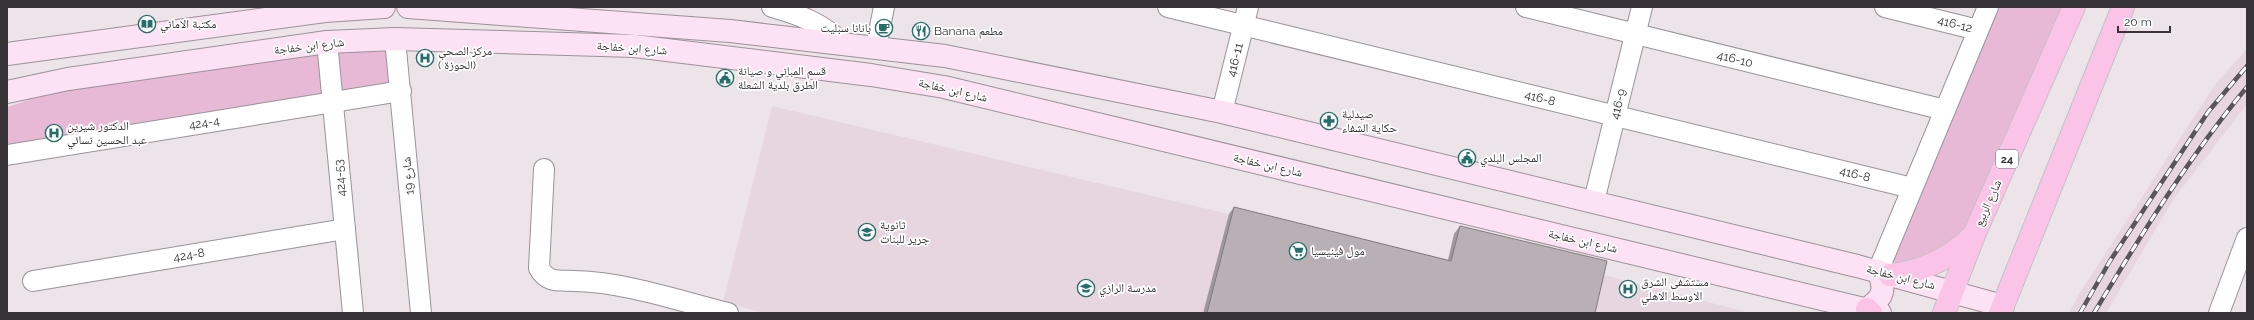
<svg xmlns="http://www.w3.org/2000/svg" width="2254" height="320" font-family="Raleway,'Noto Naskh Arabic',sans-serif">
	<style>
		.built { fill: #e7d6e0 }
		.green { fill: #e7b9d7 }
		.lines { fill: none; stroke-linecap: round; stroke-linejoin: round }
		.street-casing { stroke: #9a9297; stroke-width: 22 }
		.secondary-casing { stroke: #9a9297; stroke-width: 24 }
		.primary-casing { stroke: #c3c2c3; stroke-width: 24 }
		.street { stroke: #fff; stroke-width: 20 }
		.secondary { stroke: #fde1f4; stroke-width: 22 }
		.primary { stroke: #fbc3e8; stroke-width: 22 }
		.rail-casing { stroke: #5a5558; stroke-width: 4.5 }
		.rail { stroke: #fff; stroke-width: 3; stroke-dasharray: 9; stroke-linecap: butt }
		.wall { fill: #9f979c }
		.building { fill: #b9b0b5; stroke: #827b7f }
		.labels { text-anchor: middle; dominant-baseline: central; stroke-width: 3.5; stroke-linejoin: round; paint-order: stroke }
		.shield { fill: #fff; stroke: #737072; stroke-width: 1 }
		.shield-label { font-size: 11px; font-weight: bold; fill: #373336 }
		.poi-label { font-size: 12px; fill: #373336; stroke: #fff; text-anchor: start }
		.street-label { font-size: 12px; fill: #373336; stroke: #fff }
	</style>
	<rect width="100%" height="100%" fill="#ede4e9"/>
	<g class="built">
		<path d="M2247,49V104L2173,200L2106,313H2069L2079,294L2216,83Z"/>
		<path d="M772,106L1229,214L1203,313H764L723,302Z"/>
		<path d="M1601,274L1750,313H1592Z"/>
	</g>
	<g class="green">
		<path d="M1994,7H2064L1968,232L1943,254L1883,268Z"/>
		<path d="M392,50L395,87L7,151V107L59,90L294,53Z"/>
	</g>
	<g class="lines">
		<defs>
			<g id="street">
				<path d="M772,7C800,15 822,23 843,44"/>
				<path d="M1168,7L1912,188"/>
				<path d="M1526,7L1945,110"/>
				<path d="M1885,7L1978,30"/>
				<path d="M395,39L421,313"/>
				<path d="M327,42L353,313"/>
				<path d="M876,47L884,7"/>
				<path d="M1222,112L1248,7"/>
				<path d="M7,155L401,91"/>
				<path d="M544,169L539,268C548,284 559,280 576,281C624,282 680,301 728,313"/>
				<path d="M1594,201L1642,7"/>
				<path d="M1878,271L1988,7"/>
				<path d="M33,281L345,229"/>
				<path d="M2219,313L2247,238"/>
			</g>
			<g id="secondary">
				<path d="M408,7L730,31L945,56L1222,112L1857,266L2003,306"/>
				<path d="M7,54L325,11L384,7"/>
				<path d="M7,92L68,79L327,42L395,39L634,46L871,75L944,87L1880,313"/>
				<path d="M1867,309C1884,297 1886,290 1878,271"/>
			</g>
			<g id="primary">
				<path d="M1890,275C1922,272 1950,258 1973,236"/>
				<path d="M1867,309L1871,313"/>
				<path d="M1944,313L1974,235L2074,7"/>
				<path d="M2000,313L2123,7"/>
			</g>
		</defs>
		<use href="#street" class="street-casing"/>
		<use href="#secondary" class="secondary-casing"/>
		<use href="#primary" class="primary-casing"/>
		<use href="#street" class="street"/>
		<use href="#secondary" class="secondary"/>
		<use href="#primary" class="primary"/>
		<defs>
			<g id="rail">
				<path d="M2080,313L2110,261L2208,112L2247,66"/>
				<path d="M2094,313C2141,235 2189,157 2247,87"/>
			</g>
		</defs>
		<use href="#rail" class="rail-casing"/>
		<use href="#rail" class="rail"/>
	</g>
	<path class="wall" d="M1234,207L1448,260L1454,234L1460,226L1595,313H1203L1229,214Z"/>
	<path class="building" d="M1234,207L1451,261L1460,226L1607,261L1595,313H1207Z"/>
	<defs>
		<symbol id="library-ring" viewBox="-11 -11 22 22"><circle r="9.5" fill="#fff" stroke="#246f6b" stroke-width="1.5"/><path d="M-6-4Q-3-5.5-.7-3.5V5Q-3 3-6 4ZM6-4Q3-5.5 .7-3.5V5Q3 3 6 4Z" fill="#246f6b"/></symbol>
		<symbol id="cafe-ring" viewBox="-11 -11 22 22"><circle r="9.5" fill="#fff" stroke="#246f6b" stroke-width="1.5"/><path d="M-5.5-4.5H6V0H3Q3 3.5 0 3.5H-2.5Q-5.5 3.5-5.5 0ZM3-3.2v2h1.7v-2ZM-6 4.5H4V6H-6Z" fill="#246f6b"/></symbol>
		<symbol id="restaurant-ring" viewBox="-11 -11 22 22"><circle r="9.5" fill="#fff" stroke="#246f6b" stroke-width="1.5"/><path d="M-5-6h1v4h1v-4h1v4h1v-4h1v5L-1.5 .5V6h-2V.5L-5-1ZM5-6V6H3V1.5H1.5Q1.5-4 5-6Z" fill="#246f6b"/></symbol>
		<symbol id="hospital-ring" viewBox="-11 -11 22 22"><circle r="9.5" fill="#fff" stroke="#246f6b" stroke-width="1.5"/><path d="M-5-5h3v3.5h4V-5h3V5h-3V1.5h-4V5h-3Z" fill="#246f6b"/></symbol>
		<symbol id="civic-ring" viewBox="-11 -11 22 22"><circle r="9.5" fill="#fff" stroke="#246f6b" stroke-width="1.5"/><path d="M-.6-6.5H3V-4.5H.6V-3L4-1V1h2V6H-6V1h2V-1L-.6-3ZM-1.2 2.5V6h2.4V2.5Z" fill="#246f6b"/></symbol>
		<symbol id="pharmacy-ring" viewBox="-11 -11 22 22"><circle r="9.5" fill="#fff" stroke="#246f6b" stroke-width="1.5"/><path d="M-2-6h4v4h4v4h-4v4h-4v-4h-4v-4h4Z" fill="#246f6b"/></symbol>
		<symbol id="school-ring" viewBox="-11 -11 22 22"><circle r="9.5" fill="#fff" stroke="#246f6b" stroke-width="1.5"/><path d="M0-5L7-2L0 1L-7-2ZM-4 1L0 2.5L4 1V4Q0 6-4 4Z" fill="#246f6b"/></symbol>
		<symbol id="supermarket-ring" viewBox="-11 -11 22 22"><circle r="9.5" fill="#fff" stroke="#246f6b" stroke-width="1.5"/><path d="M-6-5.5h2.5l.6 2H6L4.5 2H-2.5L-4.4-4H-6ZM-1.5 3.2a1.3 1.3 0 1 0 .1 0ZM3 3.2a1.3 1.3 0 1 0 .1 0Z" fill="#246f6b"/></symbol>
	</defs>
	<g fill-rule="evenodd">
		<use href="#library-ring" x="137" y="14" width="20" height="20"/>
		<use href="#cafe-ring" x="874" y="18" width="20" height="20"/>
		<use href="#restaurant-ring" x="911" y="21" width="20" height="20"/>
		<use href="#hospital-ring" x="415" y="48" width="20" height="20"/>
		<use href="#civic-ring" x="715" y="68" width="20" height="20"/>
		<use href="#pharmacy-ring" x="1319" y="111" width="20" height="20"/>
		<use href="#hospital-ring" x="44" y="123" width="20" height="20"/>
		<use href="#civic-ring" x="1457" y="148" width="20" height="20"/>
		<use href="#school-ring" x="857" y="222" width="20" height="20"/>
		<use href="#supermarket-ring" x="1288" y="241" width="20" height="20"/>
		<use href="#school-ring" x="1076" y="278" width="20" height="20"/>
		<use href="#hospital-ring" x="1618" y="279" width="20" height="20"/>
	</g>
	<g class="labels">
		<rect class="shield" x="1996" y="150" width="22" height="18" rx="3"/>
		<g class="shield-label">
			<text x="2007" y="159">24</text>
		</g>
		<g class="poi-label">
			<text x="160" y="24">مكتبة الاماني</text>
			<text x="871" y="28" text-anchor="end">بانانا سبليت</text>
			<text x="934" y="31">Banana مطعم</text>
			<text x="438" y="51">مركز الصحي<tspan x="438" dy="14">( الحوزة)</tspan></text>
			<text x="738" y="71">قسم المباني و صيانة<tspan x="738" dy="14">الطرق بلدية الشعلة</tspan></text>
			<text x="1342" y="114">صيدلية<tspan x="1342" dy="14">حكاية الشفاء</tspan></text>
			<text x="67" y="126">الدكتور شيرين<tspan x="67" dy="14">عبد الحسين نسائي</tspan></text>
			<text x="1480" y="158">المجلس البلدي</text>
			<text x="880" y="225">ثانوية<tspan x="880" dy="14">جرير للبنات</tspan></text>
			<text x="1311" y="251">مول فينيسيا</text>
			<text x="1641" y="282">مستشفى الشرق<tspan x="1641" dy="14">الاوسط الاهلي</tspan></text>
			<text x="1099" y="288">مدرسة الرازي</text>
		</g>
		<g class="street-label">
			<text transform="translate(1955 24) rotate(14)">416-12</text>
			<text transform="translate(309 46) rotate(-7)">شارع ابن خفاجة</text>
			<text transform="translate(632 48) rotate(4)">شارع ابن خفاجة</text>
			<text transform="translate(1735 59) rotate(14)">416-10</text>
			<text transform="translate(1235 60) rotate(-76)">416-11</text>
			<text transform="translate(953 90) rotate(13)">شارع ابن خفاجة</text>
			<text transform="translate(1540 98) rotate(14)">416-8</text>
			<text transform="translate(1618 104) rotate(-76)">416-9</text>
			<text transform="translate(204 123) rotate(-9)">424-4</text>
			<text transform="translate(1268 165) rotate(13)">شارع ابن خفاجة</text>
			<text transform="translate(1855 174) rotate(14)">416-8</text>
			<text transform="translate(408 176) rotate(-95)">شارع 19</text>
			<text transform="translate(340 178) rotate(-95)">424-53</text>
			<text transform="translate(1988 203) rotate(-66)">شارع الربيع</text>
			<text transform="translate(1583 241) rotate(13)">شارع ابن خفاجة</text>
			<text transform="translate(189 255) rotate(-9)">424-8</text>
			<text transform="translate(1901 277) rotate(14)">شارع ابن خفاجة</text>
		</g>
	</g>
	<rect width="2254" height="320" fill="none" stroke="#373336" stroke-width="16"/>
	<path d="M2118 26v6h52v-6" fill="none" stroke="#373336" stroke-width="2"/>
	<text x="2124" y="26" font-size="12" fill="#373336" stroke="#ffffff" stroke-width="3" paint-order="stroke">20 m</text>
</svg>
